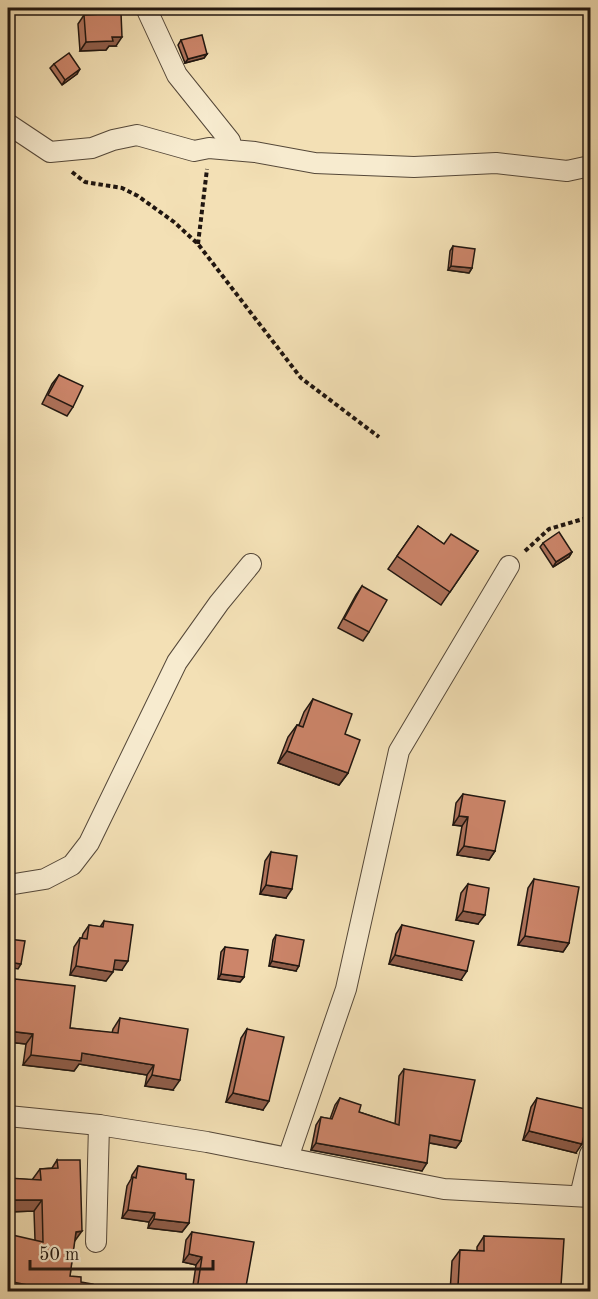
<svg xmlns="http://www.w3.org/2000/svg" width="598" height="1299" font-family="'Old Standard TT',serif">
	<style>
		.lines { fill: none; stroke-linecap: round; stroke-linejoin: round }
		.minor-casing { stroke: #554839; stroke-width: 22 }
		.path { stroke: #201610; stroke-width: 4; stroke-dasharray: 4.5 3; stroke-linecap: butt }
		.minor { stroke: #f7ebcf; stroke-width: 20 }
		.wall { fill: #af725b; stroke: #201610; stroke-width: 1.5 }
		.shaded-wall { fill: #8f5d4a; stroke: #201610; stroke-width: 1.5 }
		.building { fill: #cc856a; stroke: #201610; stroke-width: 1.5 }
	</style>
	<rect width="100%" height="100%" fill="#f3e0b5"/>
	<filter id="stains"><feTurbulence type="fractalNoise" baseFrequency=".00333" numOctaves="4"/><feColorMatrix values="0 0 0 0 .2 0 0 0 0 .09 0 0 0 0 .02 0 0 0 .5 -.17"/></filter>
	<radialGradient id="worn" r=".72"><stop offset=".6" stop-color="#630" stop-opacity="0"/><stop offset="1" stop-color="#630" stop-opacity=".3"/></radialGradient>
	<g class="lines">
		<defs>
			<g id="minor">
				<path d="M146,8L177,75L230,141L232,150"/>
				<path d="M8,124L50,152L92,148L113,140L137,135L194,151L209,148L255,152L315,163L414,167L496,163L567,171L590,166"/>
				<path d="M8,885L45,879L72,865L89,843L177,662L219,603L251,564"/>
				<path d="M8,1116L99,1125L207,1142L444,1189L590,1197"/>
				<path d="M288,1158L346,989L399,751L509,566"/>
				<path d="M580,1196L590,1154"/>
				<path d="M96,1242L99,1125"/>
			</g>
		</defs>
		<use href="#minor" class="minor-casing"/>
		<g class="path">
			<path d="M72,172L85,182L122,188L138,196L174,222L198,244L301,378L379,437"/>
			<path d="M198,244L207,169"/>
			<path d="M525,551L549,529L590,517"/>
		</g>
		<use href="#minor" class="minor"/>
	</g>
	<g class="wall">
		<path d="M84,15L116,46H109L106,50L80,51L78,24Z"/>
		<path d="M181,40L207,54L204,58L185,63L178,45Z"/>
		<path d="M54,64L77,74L62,85L50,68Z"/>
		<path d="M453,246L472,268L469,273L448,270L450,251Z"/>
		<path d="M59,375L73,407L67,416L42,404L52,384Z"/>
		<path d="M418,526L444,544L478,551L441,605L388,569Z"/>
		<path d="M543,543L572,552L569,557L553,567L540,547Z"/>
		<path d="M362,586L369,632L363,641L338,628L356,595Z"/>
		<path d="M313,699L345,734L348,773L339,785L278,763L288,737L297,725H299L304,712Z"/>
		<path d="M463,794L495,851L489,860L457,855L462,826L453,825L456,803Z"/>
		<path d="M271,852L286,898L260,894L265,861Z"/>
		<path d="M534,879L569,943L563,952L518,945L528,888Z"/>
		<path d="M468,884L478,924L456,920L461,893Z"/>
		<path d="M104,921L122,970L113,969L106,981L70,975L74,947L80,938H82L83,934L89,925L100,927Z"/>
		<path d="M402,925L461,980L389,964L396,934Z"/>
		<path d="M276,935L296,971L269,966L273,940Z"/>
		<path d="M225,947L244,977L240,982L218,979L221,952Z"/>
		<path d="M15,979L70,1028L112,1033L113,1029L120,1018L173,1090L145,1086L147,1075L79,1064L74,1071L23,1065L26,1044L8,1042V990Z"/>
		<path d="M247,1029L263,1110L226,1102L241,1038Z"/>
		<path d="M404,1069L461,1141L456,1148L429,1143L422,1171L311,1150L316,1125L321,1117L330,1119L335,1105L340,1098L359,1112L395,1124L399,1076Z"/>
		<path d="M537,1098L576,1153L523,1140L531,1107Z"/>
		<path d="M57,1160L74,1242L70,1276L92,1292H8L35,1240L34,1211L8,1212V1178L32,1180L40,1169L52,1168Z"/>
		<path d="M138,1166L186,1179L189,1223L182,1232L148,1228L149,1222L122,1218L127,1186L131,1179L132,1175Z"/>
		<path d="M192,1232L245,1292H192L196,1265L183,1262L186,1240Z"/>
		<path d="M484,1236L561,1286L570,1292H450L452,1261L460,1250L477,1251V1247Z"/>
	</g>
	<g class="shaded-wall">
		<path d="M112,37H122L116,46H109L106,50L80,51L86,42Z"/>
		<path d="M207,54L204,58L185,63L188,59Z"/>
		<path d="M80,69L77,74L62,85L65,80Z"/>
		<path d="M451,266L472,268L469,273L448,270Z"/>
		<path d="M572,552L569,557L553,567L556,562Z"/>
		<path d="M287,751L348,773L339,785L278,763Z"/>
		<path d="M459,816L468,817L462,826L453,825Z"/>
		<path d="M464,846L495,851L489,860L457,855Z"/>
		<path d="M266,885L292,889L286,898L260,894Z"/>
		<path d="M463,911L485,915L478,924L456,920Z"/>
		<path d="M525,936L569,943L563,952L518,945Z"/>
		<path d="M395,955L467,971L461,980L389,964Z"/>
		<path d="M115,960L128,961L122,970L108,969Z"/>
		<path d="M272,961L299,966L296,971L269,966Z"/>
		<path d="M8,962L21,964L18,969L8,967Z"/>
		<path d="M76,966L113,972L106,981L70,975Z"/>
		<path d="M221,974L244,977L240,982L218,979Z"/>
		<path d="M8,1031L33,1034L26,1044L8,1042Z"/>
		<path d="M82,1053L154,1065L147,1075L79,1064L74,1071L23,1065L31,1055Z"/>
		<path d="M152,1075L180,1080L173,1090L145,1086Z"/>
		<path d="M233,1093L269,1101L263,1110L226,1102Z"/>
		<path d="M529,1131L582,1144L576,1153L523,1140Z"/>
		<path d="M430,1135L461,1141L456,1148L425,1142Z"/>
		<path d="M316,1143L427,1163L422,1171L311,1150Z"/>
		<path d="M8,1200H42L34,1211L8,1212Z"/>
		<path d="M128,1210L155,1213L149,1222L122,1218Z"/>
		<path d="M154,1219L189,1223L182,1232L148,1228Z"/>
		<path d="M82,1231L74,1242L76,1232Z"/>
		<path d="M189,1254L202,1257L196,1265L183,1262Z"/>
		<path d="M8,1281L28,1285L23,1292H8Z"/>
		<path d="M458,1286L487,1288L484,1292H454Z"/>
	</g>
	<g class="building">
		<path d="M121,13L122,37H112L113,41L86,42L84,15Z"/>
		<path d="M8,27L12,28L10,49H8Z"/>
		<path d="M202,35L207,54L188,59L181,40Z"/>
		<path d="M69,53L80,69L65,80L54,64Z"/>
		<path d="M453,246L475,249L472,268L451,266Z"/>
		<path d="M59,375L83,386L73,407L48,395Z"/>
		<path d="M418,526L444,544L451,534L478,551L450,592L397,556Z"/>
		<path d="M559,532L572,552L556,562L543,543Z"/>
		<path d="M362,586L387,600L369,632L344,619Z"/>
		<path d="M313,699L352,714L345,734L360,740L348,773L287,751L297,725L303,727Z"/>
		<path d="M463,794L505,801L495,851L464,846L468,817L459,816Z"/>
		<path d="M271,852L297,856L292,889L266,885Z"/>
		<path d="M534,879L579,887L569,943L525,936Z"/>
		<path d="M468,884L489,888L485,915L463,911Z"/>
		<path d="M104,921L133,925L128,961L115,960L113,972L76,966L80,938L87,939L89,925L103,927Z"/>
		<path d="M402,925L474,941L467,971L395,955Z"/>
		<path d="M276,935L304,940L299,966L272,961Z"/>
		<path d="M8,939L25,941L21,964L8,962Z"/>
		<path d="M225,947L248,950L244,977L221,974Z"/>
		<path d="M15,979L75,986L70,1028L118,1033L120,1018L188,1029L180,1080L152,1075L154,1065L82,1053L81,1061L31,1055L33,1034L8,1031V1007H9Z"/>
		<path d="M247,1029L284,1037L269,1101L233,1093Z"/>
		<path d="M404,1069L475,1080L461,1141L430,1135L427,1163L316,1143L321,1117L332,1119L340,1098L361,1105L359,1112L399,1125Z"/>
		<path d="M537,1098L590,1110L582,1144L529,1131Z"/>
		<path d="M57,1160H80L82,1231L76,1232L70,1276L81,1277V1282L93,1284L92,1292H27L28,1285L8,1281V1234L43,1242L42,1200H8V1178L41,1180L40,1169L58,1168Z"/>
		<path d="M138,1166L186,1174V1179L194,1180L189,1223L154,1219L155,1213L128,1210L133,1177L136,1178Z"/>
		<path d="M192,1232L254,1242L245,1292H205L197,1290L202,1257L189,1254Z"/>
		<path d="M484,1236L564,1239L561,1286L570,1287V1292H486L487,1288L458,1286L460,1250L484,1251Z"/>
	</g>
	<rect width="598" height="1299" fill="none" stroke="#f3e0b5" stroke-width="30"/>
	<rect x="9" y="9" width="580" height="1281" fill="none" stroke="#201610" stroke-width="3"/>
	<rect x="15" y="15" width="568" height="1269" fill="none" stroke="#201610" stroke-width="1.5"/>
	<path d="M30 1260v9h183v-9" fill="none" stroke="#201610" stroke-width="3"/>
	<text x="39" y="1260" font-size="18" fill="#201610" stroke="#f7ebcf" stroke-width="4.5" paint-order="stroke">50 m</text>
	<rect width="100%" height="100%" filter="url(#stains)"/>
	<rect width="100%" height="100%" fill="url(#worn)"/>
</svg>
